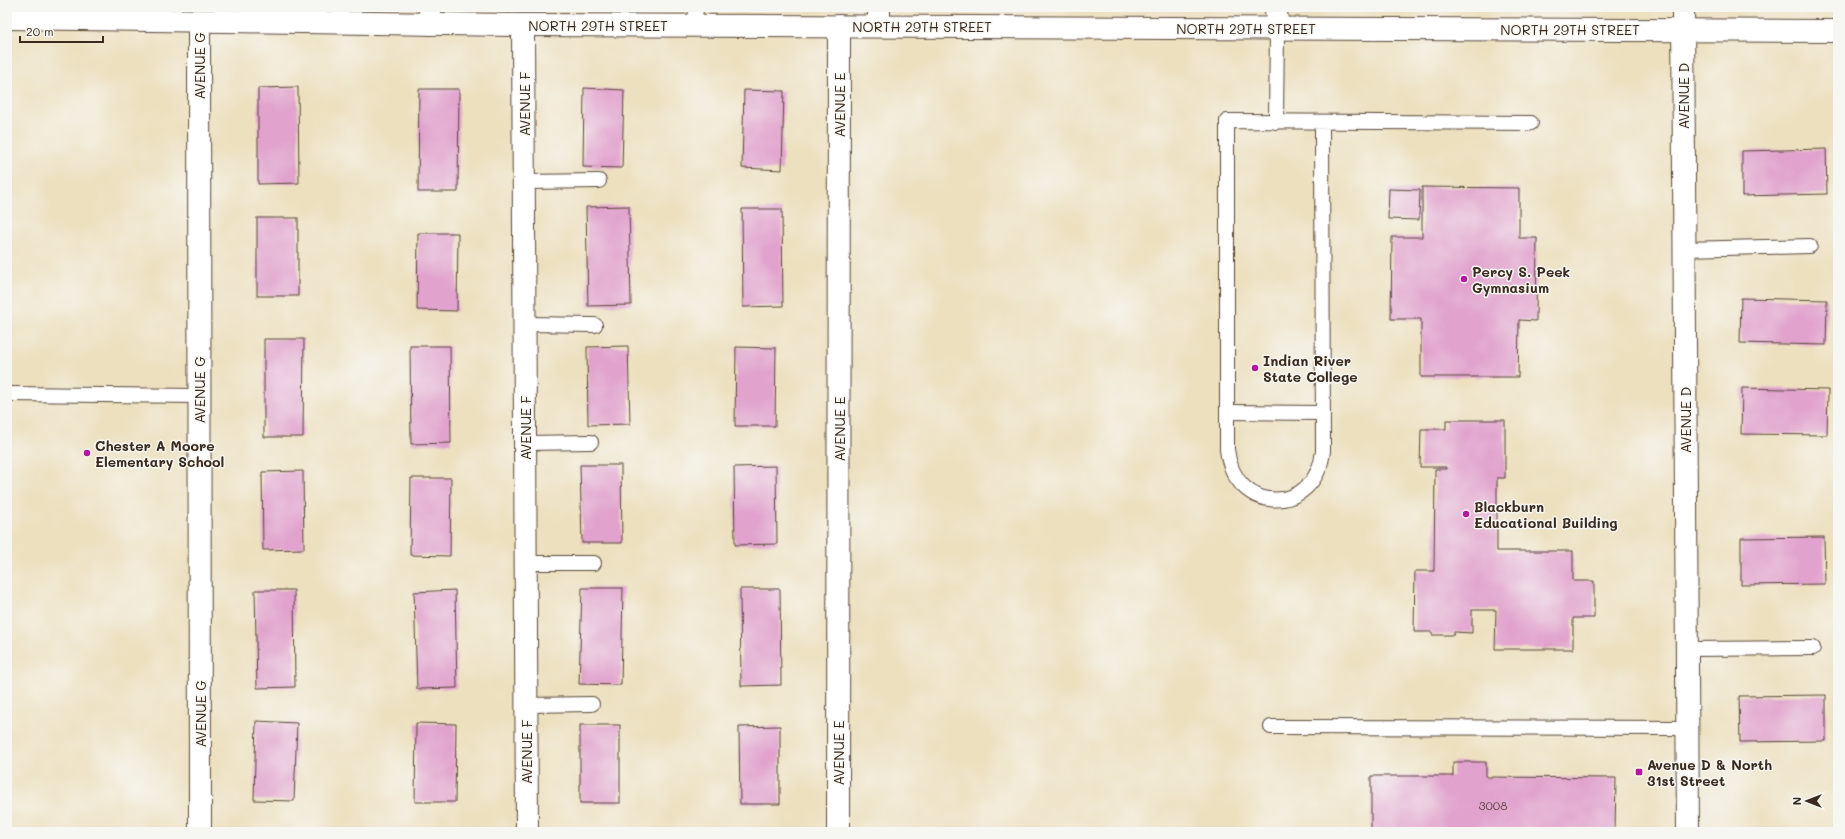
<svg xmlns="http://www.w3.org/2000/svg" width="1845" height="839" font-family="Mali,sans-serif">
	<style>
		.building { fill: #e1a3cd }
		.lines { fill: none; stroke-linecap: round; stroke-linejoin: round }
		.service-casing { stroke: #564536; stroke-width: 16 }
		.minor-casing { stroke: #564536; stroke-width: 24 }
		.tertiary-casing { stroke: #564536; stroke-width: 24 }
		.service { stroke: #fff; stroke-width: 14 }
		.minor { stroke: #fff; stroke-width: 22 }
		.tertiary { stroke: #fff; stroke-width: 22 }
		.poi-dot { fill: #b5179e; stroke: #f6f6f2; stroke-width: 1.5 }
		.labels { text-anchor: middle; dominant-baseline: central; stroke-width: 3; stroke-linejoin: round; paint-order: stroke }
		.number-label { font-size: 12px; fill: #64484a }
		.street-label { font-size: 14px; fill: #3b2a1e; stroke: #f6f6f2 }
		.poi-label { font-size: 14px; font-weight: bold; fill: #3b2a1e; stroke: #f6f6f2; text-anchor: start }
	</style>
	<rect width="100%" height="100%" fill="#f6f6f2"/>
	<filter id="ink" filterUnits="userSpaceOnUse"><feTurbulence type="fractalNoise" baseFrequency=".025" numOctaves="2"/><feDisplacementMap in="SourceGraphic" scale="8" xChannelSelector="R" yChannelSelector="G"/><feConvolveMatrix kernelMatrix="1 2 1 2 8 2 1 2 1" color-interpolation-filters="sRGB"/></filter>
	<filter id="wash" filterUnits="userSpaceOnUse"><feTurbulence type="fractalNoise" baseFrequency=".012" numOctaves="4" result="noise"/><feDisplacementMap in="SourceGraphic" scale="16" xChannelSelector="R" yChannelSelector="G"/><feGaussianBlur stdDeviation="0.9" result="paint"/><feColorMatrix in="noise" values="0 0 0 0 0 0 0 0 0 0 0 0 0 0 0 0 0 1.4 0 .05"/><feComposite in="paint" operator="in"/></filter>
	<g filter="url(#wash)">
		<rect width="100%" height="100%" fill="#ede0bf"/>
		<g id="blocks">
			<g class="building">
				<path d="M298,87L299,183L258,184V88Z"/>
				<path d="M584,88L624,90L622,168L583,167Z"/>
				<path d="M419,89H459L458,192H418Z"/>
				<path d="M744,90L784,91L782,170L742,168Z"/>
				<path d="M1826,149L1827,194L1742,196V151Z"/>
				<path d="M1422,187L1519,188V238H1537L1536,321L1519,320L1518,377H1421V319H1391L1392,237H1422Z"/>
				<path d="M1389,189L1420,190L1419,220L1388,219Z"/>
				<path d="M629,206L631,305L588,306L586,207Z"/>
				<path d="M742,209H782L783,306L743,307Z"/>
				<rect x="257" y="218" width="41" height="78"/>
				<path d="M418,233H458L457,311L417,310Z"/>
				<path d="M1741,298L1827,300L1826,345L1740,343Z"/>
				<path d="M264,339H304L303,437H264Z"/>
				<path d="M410,346H450L451,443L411,444Z"/>
				<path d="M628,346L630,424L588,425L587,347Z"/>
				<path d="M736,347L776,348L775,426H735Z"/>
				<path d="M1742,388L1828,390L1827,435L1741,434Z"/>
				<path d="M1446,420H1505V478H1497V551H1573V581H1594V618H1573V649H1495L1496,610H1472V633L1454,632V635H1432V632H1414L1415,571H1434L1435,469H1446V467H1420L1421,429H1446Z"/>
				<path d="M580,465H621L622,543H582Z"/>
				<path d="M776,466L777,544L735,545L734,467Z"/>
				<path d="M303,471L304,549L263,550L262,472Z"/>
				<path d="M411,478H451L450,556L410,555Z"/>
				<path d="M1824,537L1825,584L1741,585V538Z"/>
				<path d="M582,588H623L621,685L579,684Z"/>
				<path d="M740,589H780L781,685L741,686Z"/>
				<path d="M255,590H294L295,687L257,688Z"/>
				<path d="M455,590L457,688L417,689L414,592Z"/>
				<path d="M1826,695V741L1740,742L1739,696Z"/>
				<path d="M256,721L297,723L294,801L254,800Z"/>
				<path d="M416,723L456,724L455,802H415Z"/>
				<rect x="580" y="725" width="40" height="78"/>
				<path d="M780,726V804H740L739,727Z"/>
				<path d="M1453,762H1486V777L1616,778L1615,832H1371V776H1453Z"/>
			</g>
		</g>
	</g>
	<g filter="url(#ink)">
		<use href="#blocks" fill-opacity="0" stroke="#564536" stroke-width="1"/>
		<g class="lines">
			<defs>
				<g id="service">
					<path d="M695,25L696,7"/>
					<path d="M1276,122L1277,28"/>
					<path d="M1322,122L1323,451C1316,516 1234,516 1227,449V121L1531,123"/>
					<path d="M524,182L599,181"/>
					<path d="M1684,249L1810,246"/>
					<path d="M525,324L595,325"/>
					<path d="M7,394L199,396"/>
					<path d="M1227,412L1323,413"/>
					<path d="M525,443L591,442"/>
					<path d="M526,563H594"/>
					<path d="M1687,649L1813,648"/>
					<path d="M526,705L592,704"/>
					<path d="M1271,727L1687,728"/>
				</g>
				<g id="minor">
					<path d="M430,7V24"/>
					<path d="M1276,7L1277,28"/>
					<path d="M199,21L200,832"/>
					<path d="M523,25L527,832"/>
					<path d="M879,26V7"/>
					<path d="M838,832L839,26"/>
				</g>
				<g id="tertiary">
					<path d="M1683,7L1688,832"/>
					<path d="M7,18L523,25L1838,31"/>
				</g>
			</defs>
			<use href="#service" class="service-casing"/>
			<use href="#minor" class="minor-casing"/>
			<use href="#tertiary" class="tertiary-casing"/>
			<use href="#service" class="service"/>
			<use href="#minor" class="minor"/>
			<use href="#tertiary" class="tertiary"/>
		</g>
	</g>
	<g class="poi-dot">
		<circle cx="1464" cy="279" r="4"/>
		<circle cx="1255" cy="368" r="4"/>
		<circle cx="87" cy="453" r="4"/>
		<circle cx="1466" cy="514" r="4"/>
		<rect x="1635" y="768" width="8" height="8" rx="2"/>
	</g>
	<g class="labels">
		<g class="number-label">
			<text x="1493" y="805">3008</text>
		</g>
		<g class="street-label">
			<text x="598" y="25">NORTH 29TH STREET</text>
			<text x="922" y="26">NORTH 29TH STREET</text>
			<text x="1246" y="28">NORTH 29TH STREET</text>
			<text x="1570" y="29">NORTH 29TH STREET</text>
			<text transform="translate(199 66) rotate(-90)">AVENUE G</text>
			<text transform="translate(1683 96) rotate(-90)">AVENUE D</text>
			<text transform="translate(524 104) rotate(-90)">AVENUE F</text>
			<text transform="translate(839 105) rotate(-90)">AVENUE E</text>
			<text transform="translate(199 390) rotate(-90)">AVENUE G</text>
			<text transform="translate(1685 420) rotate(-90)">AVENUE D</text>
			<text transform="translate(525 428) rotate(-90)">AVENUE F</text>
			<text transform="translate(839 429) rotate(-90)">AVENUE E</text>
			<text transform="translate(200 714) rotate(-90)">AVENUE G</text>
			<text transform="translate(526 752) rotate(-90)">AVENUE F</text>
			<text transform="translate(838 753) rotate(-90)">AVENUE E</text>
		</g>
		<g class="poi-label">
			<text x="1472" y="271">Percy S. Peek<tspan x="1472" dy="16">Gymnasium</tspan></text>
			<text x="1263" y="360">Indian River<tspan x="1263" dy="16">State College</tspan></text>
			<text x="95" y="445">Chester A Moore<tspan x="95" dy="16">Elementary School</tspan></text>
			<text x="1474" y="506">Blackburn<tspan x="1474" dy="16">Educational Building</tspan></text>
			<text x="1647" y="764">Avenue D &amp; North<tspan x="1647" dy="16">31st Street</tspan></text>
		</g>
	</g>
	<rect width="1845" height="839" fill="none" stroke="#f6f6f2" stroke-width="24"/>
	<g transform="translate(1807 801) rotate(270)" stroke="#f6f6f2" stroke-width="3" paint-order="stroke">
	<path d="M0-3L7 15L0 10L-7 15Z" fill="#3b2a1e"/>
	<text y="-6" font-size="11" font-weight="bold" text-anchor="middle" fill="#3b2a1e">N</text>
	</g>
	<path d="M20 36v6h83v-6" fill="none" stroke="#3b2a1e" stroke-width="2"/>
	<text x="26" y="36" font-size="12" fill="#3b2a1e" stroke="#f6f6f2" stroke-width="3" paint-order="stroke">20 m</text>
</svg>
